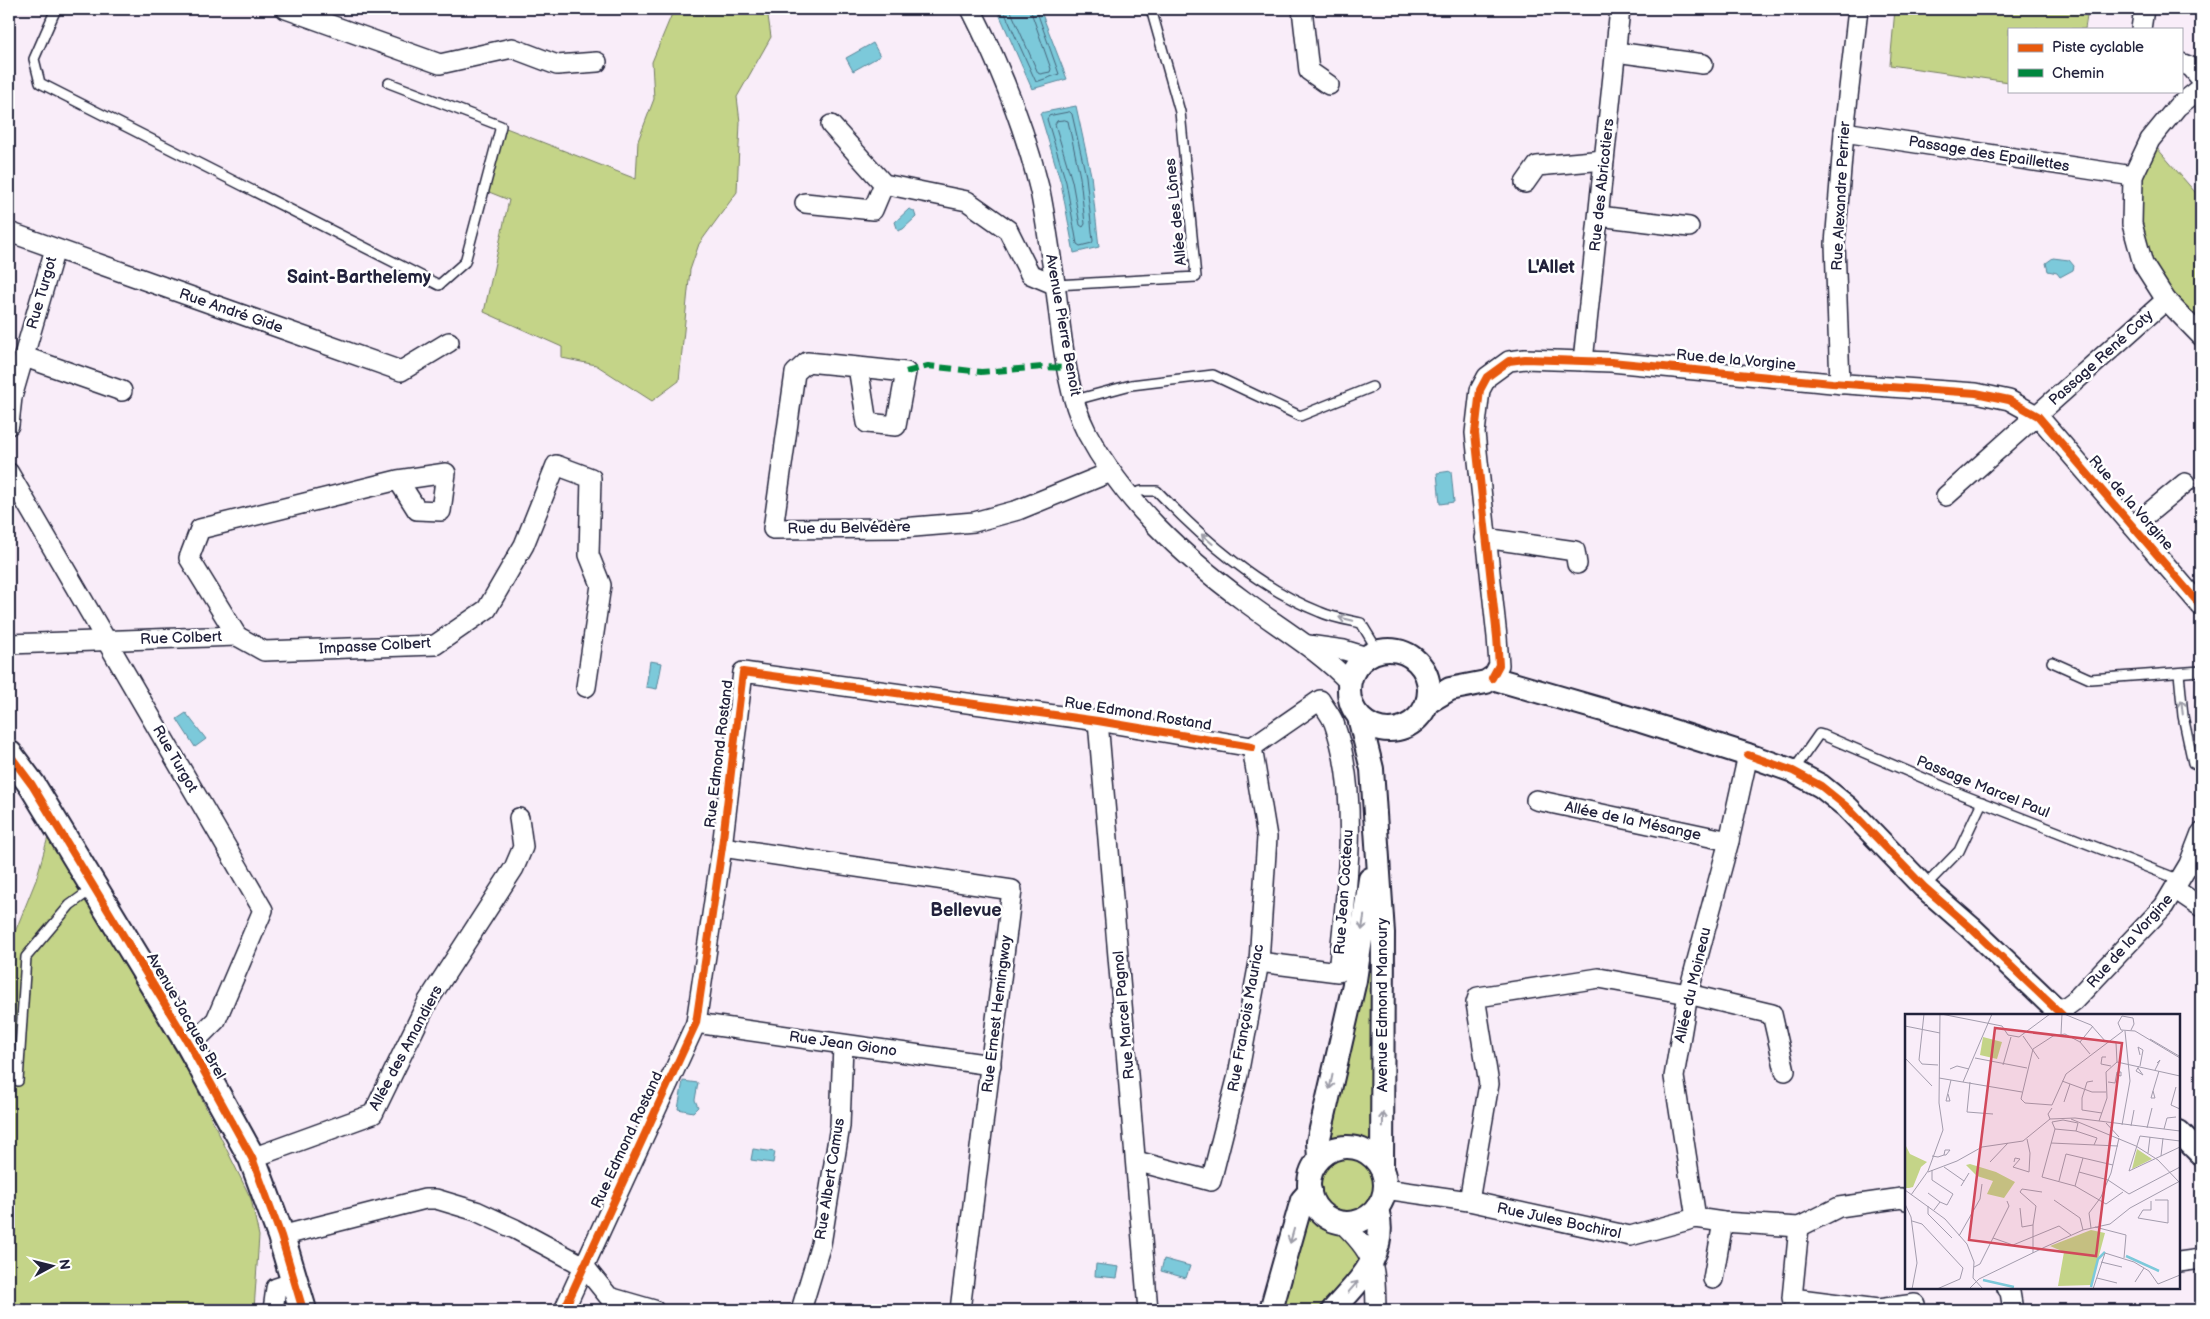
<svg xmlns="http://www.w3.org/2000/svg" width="2210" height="1319" font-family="'Balsamiq Sans',sans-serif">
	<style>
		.green { fill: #c4d488; stroke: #737b62 }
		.water { fill: #7cc9da; stroke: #58869a }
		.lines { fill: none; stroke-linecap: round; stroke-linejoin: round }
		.shore { stroke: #46657b; stroke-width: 1 }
		.service-casing { stroke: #22223b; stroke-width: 12 }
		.minor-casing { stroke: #22223b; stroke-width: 22 }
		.tertiary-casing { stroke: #22223b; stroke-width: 26 }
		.secondary-casing { stroke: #22223b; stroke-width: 30 }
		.service { stroke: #fff; stroke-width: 9 }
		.minor { stroke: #fff; stroke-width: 19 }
		.tertiary { stroke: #fff; stroke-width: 22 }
		.secondary { stroke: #fff; stroke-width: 26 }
		.quiet { stroke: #00873e; stroke-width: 6; stroke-dasharray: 12 6; stroke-linecap: butt }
		.cycleway-casing { stroke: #fff; stroke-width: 11 }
		.cycleway { stroke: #e8590c; stroke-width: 8 }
		.oneway { stroke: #9c9ca7 }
		.labels { text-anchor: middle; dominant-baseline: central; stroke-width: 5; stroke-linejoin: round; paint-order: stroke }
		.street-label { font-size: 15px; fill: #22223b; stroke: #fff }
		.quarter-label { font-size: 18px; font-weight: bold; fill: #22223b; stroke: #fff }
		.inset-river { fill: none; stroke: #7cc9da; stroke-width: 2.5 }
		.inset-road { fill: none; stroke: #a39cad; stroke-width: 1 }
		.view { fill: #d1495b; fill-opacity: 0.15; stroke: #d1495b; stroke-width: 2.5 }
		.inset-edge { fill: none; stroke: #22223b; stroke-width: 2.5 }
	</style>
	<rect width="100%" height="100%" fill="#f9edf9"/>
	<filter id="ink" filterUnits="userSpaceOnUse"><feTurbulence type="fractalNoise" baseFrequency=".02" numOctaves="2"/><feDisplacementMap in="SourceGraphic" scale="10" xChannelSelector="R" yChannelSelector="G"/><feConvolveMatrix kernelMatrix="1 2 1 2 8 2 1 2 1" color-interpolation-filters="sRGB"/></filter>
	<g filter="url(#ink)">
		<g class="green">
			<path d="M674,9L694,14L697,9H767L771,37L737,97L740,122L737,192L699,244L690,270L679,381L652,401L596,365L562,358V347L484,312L509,200L484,190L501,126L636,179L638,141L654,99L652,62Z"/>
			<path d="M1895,9H2088L2085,29H2009V82L1890,65Z"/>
			<path d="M2150,140L2201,199V314L2190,324L2143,264L2133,176Z"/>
			<path d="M48,837L190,1075L251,1199L259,1236L254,1310H9V969L15,932L36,880Z"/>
			<path d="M1368,940L1378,941L1375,1143L1357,1138L1331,1141L1355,1030Z"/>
			<circle cx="1346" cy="1185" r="28"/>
			<path d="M1314,1218L1336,1228L1364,1261L1326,1310H1279L1305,1223Z"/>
		</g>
		<g class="water">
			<path d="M997,9H1040L1067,79L1032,89Z"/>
			<path d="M873,43L880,56L853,71L846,58Z"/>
			<path d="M1076,106L1091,175L1099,247L1074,253L1061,183L1040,113Z"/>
			<path d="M909,209L914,211L916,217L903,229L898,231L895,222Z"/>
			<path d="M2053,258L2069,260L2074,266L2073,270L2060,277L2057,273L2048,271L2046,263Z"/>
			<path d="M1451,471L1454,502L1440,504L1437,473Z"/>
			<path d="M650,661L662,663L657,689L646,687Z"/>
			<path d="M186,713L206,739L195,747L177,719Z"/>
			<path d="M683,1081L698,1083L695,1100L698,1107L693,1112L678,1109Z"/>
			<path d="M753,1149L775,1152L773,1163L751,1160Z"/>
			<path d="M1164,1259L1190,1266L1186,1278L1161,1271Z"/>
			<path d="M1096,1264L1119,1267L1117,1278L1095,1276Z"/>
		</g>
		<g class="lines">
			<g class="shore">
				<path d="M1003,9L1036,82L1059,74L1036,9"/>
				<path d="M1010,9L1038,73L1040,74L1050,72L1051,69L1030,9"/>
				<path d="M1070,112L1072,114L1086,176L1093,241L1092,243L1080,246L1077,244L1066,182L1047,119L1049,116Z"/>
				<path d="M1065,120L1068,121L1080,177L1085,224L1083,227L1080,225L1072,181L1055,124L1057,121Z"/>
			</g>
			<defs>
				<g id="service">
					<path d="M56,9L34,59L40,83L439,285L465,262L501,126L389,83"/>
					<path d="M1056,285L1196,277L1180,112L1151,9"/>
					<path d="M1075,400L1131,385L1213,375L1300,416L1372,387"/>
					<path d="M1128,495L1142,491H1157C1204,540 1257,587 1320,612C1333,618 1348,620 1361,623L1378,651"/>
					<path d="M2052,662L2090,679L2201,671"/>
					<path d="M2179,673L2183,716L2193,763L2201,766"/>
					<path d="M1793,771L1819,734L1823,735L1963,795L2180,880"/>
					<path d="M1924,887L1959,851L1982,802"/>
					<path d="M18,1081L26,957L70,905L92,889"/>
				</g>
				<g id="minor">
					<path d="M286,9L440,64L512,48L557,65L597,62"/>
					<path d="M971,9C1000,66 1025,129 1040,191C1045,215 1048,239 1052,263C1061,316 1062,385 1087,433C1124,502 1183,556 1244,601C1280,628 1319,650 1350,683"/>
					<path d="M1302,9L1309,71L1329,85"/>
					<path d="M2141,29L2144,9"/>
					<path d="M1616,52L1703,64"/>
					<path d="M2181,63L2191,67L2201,79"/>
					<path d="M2201,88L2177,107L2150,140L2133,176L2132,224L2143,264L2166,300L2201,336"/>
					<path d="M831,125L884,184L967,201L1008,230L1030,274L1056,285"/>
					<path d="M1844,132L2133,176"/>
					<path d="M1525,183L1537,166L1604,160"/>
					<path d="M805,203L873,210L884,184"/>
					<path d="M1599,216L1689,227"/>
					<path d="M9,232L401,371L449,342"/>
					<path d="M25,357L122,391"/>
					<path d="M1583,361L1620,9"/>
					<path d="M858,367L906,372L896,426L867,423L858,367L807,362L795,373L773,529L902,528L974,522L1018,510L1111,472"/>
					<path d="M1840,384L1835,244L1844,132L1858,9"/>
					<path d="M9,425L12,397L55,249"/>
					<path d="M9,473L263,910L216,1020L197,1039L189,1044"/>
					<path d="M1946,496L2166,300"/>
					<path d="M2133,526L2185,483"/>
					<path d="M1485,538L1575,551L1577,564"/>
					<path d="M237,636L264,651L435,645L487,609L524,545L556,465L591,478L589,555L601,585L586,687"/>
					<path d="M9,644L237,636L189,558L200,529L398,480L446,473L441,511L417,510L398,480"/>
					<path d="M1308,645L1344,650L1367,657"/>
					<path d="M1492,678L1499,665L1497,637L1475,433L1480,390L1487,377L1509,361L1525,359L1611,362L1832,383L1976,393L2009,400L2038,416L2201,606"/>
					<path d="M1098,721L1148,1310"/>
					<path d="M1252,747L1320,700C1324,707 1331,715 1334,723C1361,797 1346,895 1338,972L1259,962"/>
					<path d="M1536,800L1729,841"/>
					<path d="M722,847L1012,890L960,1310"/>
					<path d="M2176,890L2201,907"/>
					<path d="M2059,1012L2074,1001L2164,906L2189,864L2201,833"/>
					<path d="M696,1023L991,1065"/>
					<path d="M252,1158L373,1114L428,1001L514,868L523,847L519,818"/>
					<path d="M1136,1161L1211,1181L1238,1075L1259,962L1267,837L1252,747"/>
					<path d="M1385,1189L1469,1201L1630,1236L1696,1218L1723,1222L1799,1227L1839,1207L1902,1198L1906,1200"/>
					<path d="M1469,1201L1489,1084L1476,1003L1478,997L1599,978L1688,994L1772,1014L1785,1071"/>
					<path d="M1696,1218L1674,1077L1688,994L1729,841L1748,755"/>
					<path d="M1342,1223C1376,1255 1375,1265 1376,1310"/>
					<path d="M1799,1227L1792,1298L1878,1309L1915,1304V1310"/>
					<path d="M281,1236L425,1199H436L476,1211L515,1229L584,1266L609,1297L654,1310"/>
					<path d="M2179,1262L2201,1259"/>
					<path d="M1713,1279L1723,1222"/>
					<path d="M2007,1288L2010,1292L2013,1310"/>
					<path d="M273,1310L276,1288L295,1282"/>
					<path d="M564,1310L696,1023L722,847L743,672L1098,721L1252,747"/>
					<path d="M801,1310L821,1244L840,1126L843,1045"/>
				</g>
				<g id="tertiary">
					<circle cx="1389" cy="690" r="40"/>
					<path d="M1428,702L1450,689L1486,682L1492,678L1641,721L1748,755L1793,771L1821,786L1847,807L1924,887L1971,928L2062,1015"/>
					<path d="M1359,717L1372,769L1383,933L1382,1169"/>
					<path d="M2179,1132L2201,1154"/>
					<circle cx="1347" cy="1185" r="38"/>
					<path d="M1319,1159L1318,1142L1355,980L1370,879"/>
					<path d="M1271,1310L1302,1200L1310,1191"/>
					<path d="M1333,1310C1361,1279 1389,1254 1377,1208"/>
				</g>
				<path id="secondary" d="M9,754L32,785L189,1044L252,1158L281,1236L303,1310"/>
			</defs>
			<use href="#service" class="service-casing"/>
			<use href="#minor" class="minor-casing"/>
			<use href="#tertiary" class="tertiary-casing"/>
			<use href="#secondary" class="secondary-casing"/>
			<use href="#service" class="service"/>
			<use href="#minor" class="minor"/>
			<use href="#tertiary" class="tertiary"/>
			<use href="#secondary" class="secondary"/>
			<path class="quiet" d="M906,372L928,366L981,372L1043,367L1068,368"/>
			<defs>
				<g id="cycleway">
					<path d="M1492,678L1499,665L1497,637L1475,433L1480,390L1487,377L1509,361L1525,359L1611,362L1832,383L1976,393L2009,400L2038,416L2201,606"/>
					<path d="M9,754L32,785L189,1044L252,1158L281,1236L303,1310"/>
					<path d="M1748,755L1793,771L1821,786L1847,807L1924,887L1971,928L2062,1015"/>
					<path d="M564,1310L696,1023L722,847L743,672L1098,721L1252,747"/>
				</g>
			</defs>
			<use href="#cycleway" class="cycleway-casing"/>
			<use href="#cycleway" class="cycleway"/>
		</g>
		<defs><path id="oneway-shaft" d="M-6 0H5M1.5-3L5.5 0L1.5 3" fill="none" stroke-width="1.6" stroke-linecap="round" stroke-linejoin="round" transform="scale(1.25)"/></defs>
		<g class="oneway">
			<use href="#oneway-shaft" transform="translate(1207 539) rotate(-139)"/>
			<use href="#oneway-shaft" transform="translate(1346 619) rotate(-166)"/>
			<use href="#oneway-shaft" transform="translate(2182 707) rotate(-96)"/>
			<use href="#oneway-shaft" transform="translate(1363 923) rotate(99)"/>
			<use href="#oneway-shaft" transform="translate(1331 1082) rotate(102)"/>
			<use href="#oneway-shaft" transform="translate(1383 1120) rotate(-89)"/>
			<use href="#oneway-shaft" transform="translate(1292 1236) rotate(106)"/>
			<use href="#oneway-shaft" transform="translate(1353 1287) rotate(-49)"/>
		</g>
	</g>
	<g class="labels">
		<g class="street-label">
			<text transform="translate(1989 154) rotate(9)">Passage des Epaillettes</text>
			<text transform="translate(1602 185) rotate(-84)">Rue des Abricotiers</text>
			<text transform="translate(1841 196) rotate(-87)">Rue Alexandre Perrier</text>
			<text transform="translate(1176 212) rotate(-96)">Allée des Lônes</text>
			<text transform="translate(42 293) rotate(-74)">Rue Turgot</text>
			<text transform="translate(231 311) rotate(19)">Rue André Gide</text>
			<text transform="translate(1063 325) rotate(80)">Avenue Pierre Benoit</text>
			<text transform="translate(2101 358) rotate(-42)">Passage René Coty</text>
			<text transform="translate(1736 360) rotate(5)">Rue de la Vorgine</text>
			<text transform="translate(2131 503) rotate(49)">Rue de la Vorgine</text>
			<text transform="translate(849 528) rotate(-1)">Rue du Belvédère</text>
			<text transform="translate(181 638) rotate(-2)">Rue Colbert</text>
			<text transform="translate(375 646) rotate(-3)">Impasse Colbert</text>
			<text transform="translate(1138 714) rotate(9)">Rue Edmond Rostand</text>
			<text transform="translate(719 754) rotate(-83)">Rue Edmond Rostand</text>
			<text transform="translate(175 759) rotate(60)">Rue Turgot</text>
			<text transform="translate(1983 787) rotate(22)">Passage Marcel Paul</text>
			<text transform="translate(1633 821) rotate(12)">Allée de la Mésange</text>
			<text transform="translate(1344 892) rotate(-86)">Rue Jean Cocteau</text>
			<text transform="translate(2130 941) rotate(-48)">Rue de la Vorgine</text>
			<text transform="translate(1693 985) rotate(-77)">Allée du Moineau</text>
			<text transform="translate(1382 1005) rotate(-90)">Avenue Edmond Manoury</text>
			<text transform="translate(997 1014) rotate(-83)">Rue Ernest Hemingway</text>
			<text transform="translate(1124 1015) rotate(-95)">Rue Marcel Pagnol</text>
			<text transform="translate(186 1016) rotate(60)">Avenue Jacques Brel</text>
			<text transform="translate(1246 1018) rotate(-80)">Rue François Mauriac</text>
			<text transform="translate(843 1044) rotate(8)">Rue Jean Giono</text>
			<text transform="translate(406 1048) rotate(-62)">Allée des Amandiers</text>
			<text transform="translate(627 1140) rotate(-65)">Rue Edmond Rostand</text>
			<text transform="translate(830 1179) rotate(-81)">Rue Albert Camus</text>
			<text transform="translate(1559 1221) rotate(12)">Rue Jules Bochirol</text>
		</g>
		<g class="quarter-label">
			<text x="1551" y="267">L'Allet</text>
			<text x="359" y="277">Saint-Barthelemy</text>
			<text x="966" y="910">Bellevue</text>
		</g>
	</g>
	<g transform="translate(1905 1014)">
		<rect width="275" height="275" fill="#f9edf9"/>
		<path d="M78,23L97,28L92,45L75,41ZM0,130L5,140L22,148L16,153L8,173L4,174H0ZM232,135L247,145L227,155ZM65,150L91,158L110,168L99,184L82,180L88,167L72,162L61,151ZM186,216L200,219L186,271L153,272L159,238L145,232Z" fill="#c4d488"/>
		<path class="inset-river" d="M221,242L254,257M78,266L109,273M186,273L193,245L200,238"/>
		<path class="inset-road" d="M19,0L14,46L17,50L33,51M36,0L97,12M159,0L186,11L201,28M0,12L35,19M97,12L103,21L114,23L145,0M226,16L229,10L228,4L217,2L213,9L216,16L230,17L275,44M156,20L157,0M118,22L134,45M245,25L274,42M175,28L188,12M211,29L212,48M235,41L233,33L238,36L235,52M201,43H197L196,50L206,52M0,44L27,72M70,44L122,54M98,51L106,23M233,54L238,61L231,57L234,52M45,55L52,52L64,55M250,56L255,46L252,49M34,64L117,78M157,67L187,78H201M188,67L182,68L177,84V96L197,99M58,68L87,0M65,68L62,98L88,100M203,68L210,69L212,58H216V62L212,61M271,73L266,91L275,95M248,77L246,84H250L248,77L254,57M43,80L45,87H41L46,66M159,88L165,70M147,91L120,89L116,85L128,35L148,22L160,20L175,28L185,40M147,91L161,60L218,17M147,94L143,100L145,105L170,104L275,117M166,105L231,132L253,146L274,168M194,107L202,84L201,58L212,48L275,62M201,109L214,123M217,111L225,67L220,17M226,112L229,96M242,114L247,94M150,115L137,163L170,172L201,190L218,178M150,115L171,117L192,124L189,131M150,115L147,108L158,106L173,109L171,117M259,115L262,104L271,103M275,127L235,122L224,157L275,133M146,129L213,132M243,139L245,123M27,142L33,143L39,141H41L45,136H40L39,141M256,142L258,124M85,148L103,129M109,148L110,144L115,145L108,153L124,158L125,139L122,125M39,153L59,167M27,156V166L48,180L42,191L35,188L29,196M23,158L52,147L77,133L118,127L145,105M174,158L203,166L224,180L275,153M154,167L161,140L208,151M56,172L64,159M170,172L178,144M0,176L40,205L62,230L69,248L68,264L78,275M23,179L35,188M6,181L23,157L38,116L34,89L35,0M149,186L175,204L178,216M246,187V196H238L233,204L263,209V186H250M0,190L6,203L12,249L7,275M23,192V200L47,224M115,194L117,213L128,211V239M7,207L17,210L58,254L55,265L32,275M128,211L131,192L115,178L117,175L137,178M190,213L221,221L219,244M186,214L184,199L196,183L206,159L214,124M54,222L75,185L77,170M88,224L108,231L154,212L166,221M196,248L217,253M69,253L75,250L104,192L102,187M192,264L212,269M230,268L239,254M64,275L74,265L140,233L178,216L205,210L225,194L275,167M188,275L200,239L229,248L244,257L253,270L275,261"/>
		<path class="view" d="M90,14L217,29L191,242L64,226Z"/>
		<rect width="275" height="275" class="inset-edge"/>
	</g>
	<rect width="2210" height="1319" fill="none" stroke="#fff" stroke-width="30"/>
	<rect x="15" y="15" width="2180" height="1289" fill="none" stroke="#22223b" stroke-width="2" filter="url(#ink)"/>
	<rect x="2008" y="28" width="175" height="65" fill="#ffffff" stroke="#a7a7b1"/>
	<rect x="2018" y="44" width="25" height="8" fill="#e8590c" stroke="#a7a7b1"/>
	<text x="2052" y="52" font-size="15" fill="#22223b">Piste cyclable</text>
	<rect x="2018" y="69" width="25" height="8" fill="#00873e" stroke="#a7a7b1"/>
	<text x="2052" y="78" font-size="15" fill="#22223b">Chemin</text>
	<g transform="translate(52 1266) rotate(83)" stroke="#ffffff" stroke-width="4" paint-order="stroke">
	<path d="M0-4L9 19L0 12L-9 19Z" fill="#22223b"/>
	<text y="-8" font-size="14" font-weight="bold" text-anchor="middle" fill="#22223b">N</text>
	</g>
</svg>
